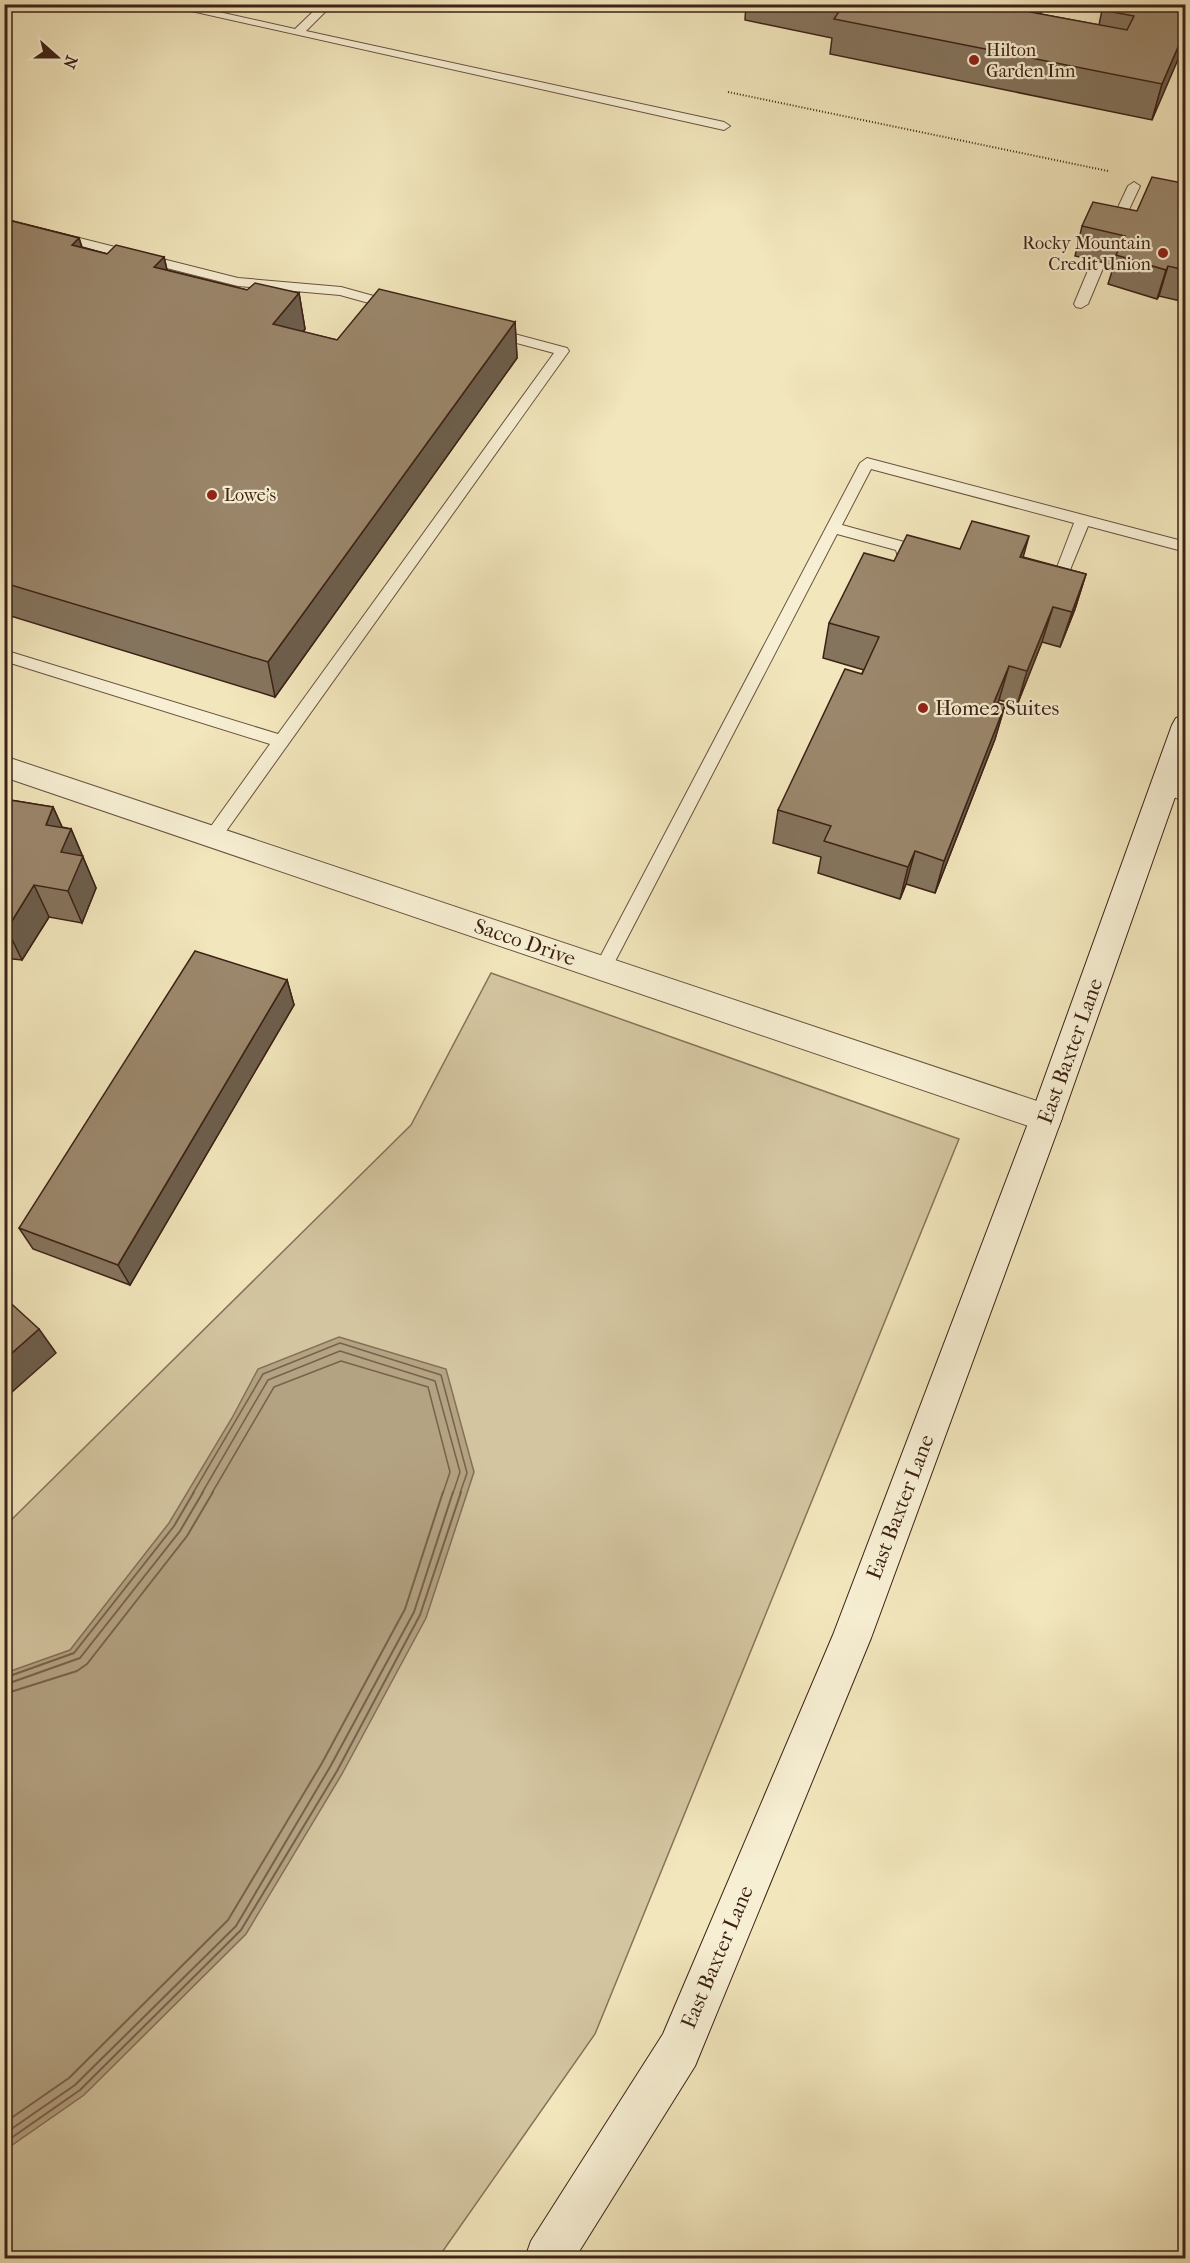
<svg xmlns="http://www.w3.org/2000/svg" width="1190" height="2263" font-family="'IM FELL French Canon',serif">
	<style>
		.green { fill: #d3c5a0; stroke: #88735a; stroke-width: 1.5 }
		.water { fill: #b4a383; stroke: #846f57; stroke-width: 1.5 }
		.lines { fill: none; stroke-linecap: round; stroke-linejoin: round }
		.shore-far1 { stroke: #78624c; stroke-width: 1.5 }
		.shore { stroke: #78624c; stroke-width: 2 }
		.service-casing { stroke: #6a523f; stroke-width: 2 }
		.minor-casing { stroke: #6a523f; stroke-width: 2 }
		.secondary-casing { stroke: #3d2115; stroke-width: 2 }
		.path { stroke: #3d2115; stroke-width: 2; stroke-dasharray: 1 2; stroke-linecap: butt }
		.service { fill: #f7efd3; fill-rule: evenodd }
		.minor { fill: #f7efd3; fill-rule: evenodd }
		.secondary { fill: #f7efd3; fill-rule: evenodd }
		.wall { fill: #85745d; stroke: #3d2115; stroke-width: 1.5 }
		.shaded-wall { fill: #6c5e4c; stroke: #3d2115; stroke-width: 1.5 }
		.building { fill: #9b876c; stroke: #3d2115; stroke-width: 1.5 }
		.poi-dot { fill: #8f2418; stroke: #f7efd3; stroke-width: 2 }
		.labels { text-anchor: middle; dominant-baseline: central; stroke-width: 4.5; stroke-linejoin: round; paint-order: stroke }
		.far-poi-label { font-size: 18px; fill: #3d2115; stroke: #f7efd3; text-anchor: start }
		.poi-label { font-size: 21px; fill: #3d2115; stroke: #f7efd3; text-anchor: start }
		.street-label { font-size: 21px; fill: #3d2115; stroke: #f7efd3 }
	</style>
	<rect width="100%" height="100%" fill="#f2e6bc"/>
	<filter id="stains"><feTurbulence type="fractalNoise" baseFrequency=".00333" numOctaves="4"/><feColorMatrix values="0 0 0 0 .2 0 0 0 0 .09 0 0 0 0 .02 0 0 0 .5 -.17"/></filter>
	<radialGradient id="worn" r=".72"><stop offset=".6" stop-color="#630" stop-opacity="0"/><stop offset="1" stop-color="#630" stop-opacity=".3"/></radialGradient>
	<path class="green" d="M491,973L959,1139L595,2034L438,2258H5V1526L411,1125Z"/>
	<path class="water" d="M339,1337L446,1369L474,1472L426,1618L342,1774L246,1934L84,2095L5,2150V1673L70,1650L169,1523L232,1418L258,1369Z"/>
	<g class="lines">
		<g class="shore-far1">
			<path d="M193,1493L263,1374L340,1343L441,1375L467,1473L460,1493"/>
			<path d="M202,1493L268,1380L340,1351L435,1381L460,1472L453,1493"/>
			<path d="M212,1493L274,1387L341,1361L428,1387L450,1472L443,1493"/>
		</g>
		<g class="shore">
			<path d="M4,1678L74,1653L174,1526L194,1492"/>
			<path d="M4,1685L80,1658L180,1531L203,1492"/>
			<path d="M4,1694L77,1671L87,1664L187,1536L213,1492"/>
			<path d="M4,2123L69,2078L228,1920L322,1763L405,1609L443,1492"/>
			<path d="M4,2134L75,2085L236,1926L330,1767L414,1612L453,1492"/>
			<path d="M4,2143L80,2090L241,1930L337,1771L420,1615L461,1492"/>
		</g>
		<defs>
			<g id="service">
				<path d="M160,4H183L295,29L321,4H333L306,31L724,122L730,126L724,130Z"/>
				<path d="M1134,182L1140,186L1118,233L1117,236H1107L1106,233L1128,186Z"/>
				<path d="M4,219L238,278L341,287L399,303L401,306L394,310L340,295L238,286L4,227Z"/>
				<path d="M1099,257L1106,261L1088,304L1081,308L1076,307L1074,304L1092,261Z"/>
				<path d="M492,328L567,348L569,351L219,841H207L204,836L270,744L4,661V650L278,734L554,353L487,335L485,332Z"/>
				<path d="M867,458L1186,542V552L1088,526L1065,582L1046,590L1038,585L1054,575L1074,523L871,469L842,525L908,543L912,557L923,563L915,568L900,564L896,550L837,534L609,973L603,975L597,973L594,968L597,963L860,463Z"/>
			</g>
			<g id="minor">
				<path d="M4,756L1046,1104L1058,1108L1062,1118L1058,1128L1046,1132L4,777Z"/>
				<path d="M1166,773L1186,779V801L1156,792L1152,784L1156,776Z"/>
			</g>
			<path id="secondary" d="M1186,715V766L1062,1118L871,1638L695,2066L575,2258H525L531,2241L663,2034L833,1635L1030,1118L1172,725L1176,718Z"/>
		</defs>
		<use href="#service" class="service-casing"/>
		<use href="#minor" class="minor-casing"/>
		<use href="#secondary" class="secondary-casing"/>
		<path class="path" d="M728,92L1108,171"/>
		<use href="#service" class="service"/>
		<use href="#minor" class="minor"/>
		<use href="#secondary" class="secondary"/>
	</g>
	<g class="wall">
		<path d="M746,4H1044L1040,14L1099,25L1102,10L1185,4L1152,120L830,54L832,38L745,20Z"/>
		<path d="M1185,176V302L1159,296L1157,299L1108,284L1114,265L1075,256L1082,226L1137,211L1182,183Z"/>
		<path d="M4,219L79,238L82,247L107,254L164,257L167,270L247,290L299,293L305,329L303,332L337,340L515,322L517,358L275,697L4,614Z"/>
		<path d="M1023,557L1086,574L1075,609L1060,647L1042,642L1017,705L999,700L998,703L1005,705L995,739L935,893L906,884L900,899L818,873L821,857L773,843L778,810L864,670L823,658L829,623L894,561Z"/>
		<path d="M4,799L53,807L62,827L71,829L96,888L82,923L49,917L22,960L4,958Z"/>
		<path d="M287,980L294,1005L130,1285L33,1249L19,1228Z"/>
	</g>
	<g class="shaded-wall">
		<path d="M1034,4H1044L1043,9L1022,47L1030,12Z"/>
		<path d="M1185,31V43L1152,120L1162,84Z"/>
		<path d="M79,238L89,274L72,245Z"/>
		<path d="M164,257L172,293L154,267Z"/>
		<path d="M1168,266L1159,296L1157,299L1166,270Z"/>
		<path d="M299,293L305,329L279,360L273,324Z"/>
		<path d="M515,322L517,358L275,697L268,662Z"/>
		<path d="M1029,536L1019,572L1020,557Z"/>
		<path d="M1086,574L1075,609L1060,647L1072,612Z"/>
		<path d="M1053,607L1042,642L1017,705L1027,671Z"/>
		<path d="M1009,666L999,700L985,736L994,702Z"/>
		<path d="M1005,705L995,739L935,893L944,861Z"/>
		<path d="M53,807L67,838L71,829L96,888L82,923L68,891L46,825Z"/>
		<path d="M915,851L906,884L900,899L908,867Z"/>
		<path d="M34,885L49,917L22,960L7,929Z"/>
		<path d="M287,980L294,1005L130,1285L118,1265Z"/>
		<path d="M39,1329L56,1353L4,1399V1360Z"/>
	</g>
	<g class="building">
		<path d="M844,4H1034L1030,12L1127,30L1134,16L1102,10L1105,4H1185V31L1162,84L834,19Z"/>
		<path d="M1185,176V270L1168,266L1166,270L1116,255L1125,236L1082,226L1093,202L1137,211L1152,177L1182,183Z"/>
		<path d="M4,219L79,238L72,245L107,254L116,245L164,257L154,267L247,290L255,283L299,293L273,324L337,340L379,289L515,322L268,662L4,583Z"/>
		<path d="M972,521L1029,536L1020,557L1086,574L1072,612L1053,607L1027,671L1009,666L994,702L1005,705L944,861L915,851L908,867L824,841L831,826L778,810L845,669L862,674L879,637L829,623L864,553L894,561L907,535L960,549Z"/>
		<path d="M4,799L53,807L46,825L71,829L61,852L83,856L68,891L34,885L7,929L4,928Z"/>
		<path d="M195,951L287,980L118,1265L19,1228Z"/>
		<path d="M4,1297L39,1329L4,1360Z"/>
	</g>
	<g class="poi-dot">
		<circle cx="974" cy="60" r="6"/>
		<circle cx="1163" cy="253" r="6"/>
		<circle cx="212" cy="495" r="6"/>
		<circle cx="923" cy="708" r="6"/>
	</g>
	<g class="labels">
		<g class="far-poi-label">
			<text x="986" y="50">Hilton<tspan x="986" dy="21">Garden Inn</tspan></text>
			<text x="1151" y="243" text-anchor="end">Rocky Mountain<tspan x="1151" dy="21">Credit Union</tspan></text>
			<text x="224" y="495">Lowe's</text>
		</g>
		<g class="poi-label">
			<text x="935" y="708">Home2 Suites</text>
		</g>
		<g class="street-label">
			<text transform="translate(525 942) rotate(19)">Sacco Drive</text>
			<text transform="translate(1070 1051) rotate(-70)">East Baxter Lane</text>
			<text transform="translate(900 1507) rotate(-69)">East Baxter Lane</text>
			<text transform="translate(717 1957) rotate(-67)">East Baxter Lane</text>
		</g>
	</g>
	<rect width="1190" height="2263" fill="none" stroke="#f2e6bc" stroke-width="24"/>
	<rect x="6" y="6" width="1178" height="2251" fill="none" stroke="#3d2115" stroke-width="3"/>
	<rect x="12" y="12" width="1166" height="2239" fill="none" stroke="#3d2115" stroke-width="1.5"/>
	<g transform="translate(57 57) rotate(111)" stroke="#f7efd3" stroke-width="4.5" paint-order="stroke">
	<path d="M0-4.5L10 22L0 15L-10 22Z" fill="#3d2115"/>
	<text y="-9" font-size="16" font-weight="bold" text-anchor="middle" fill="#3d2115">N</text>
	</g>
	<rect width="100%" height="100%" filter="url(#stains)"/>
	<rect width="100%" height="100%" fill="url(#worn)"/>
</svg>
